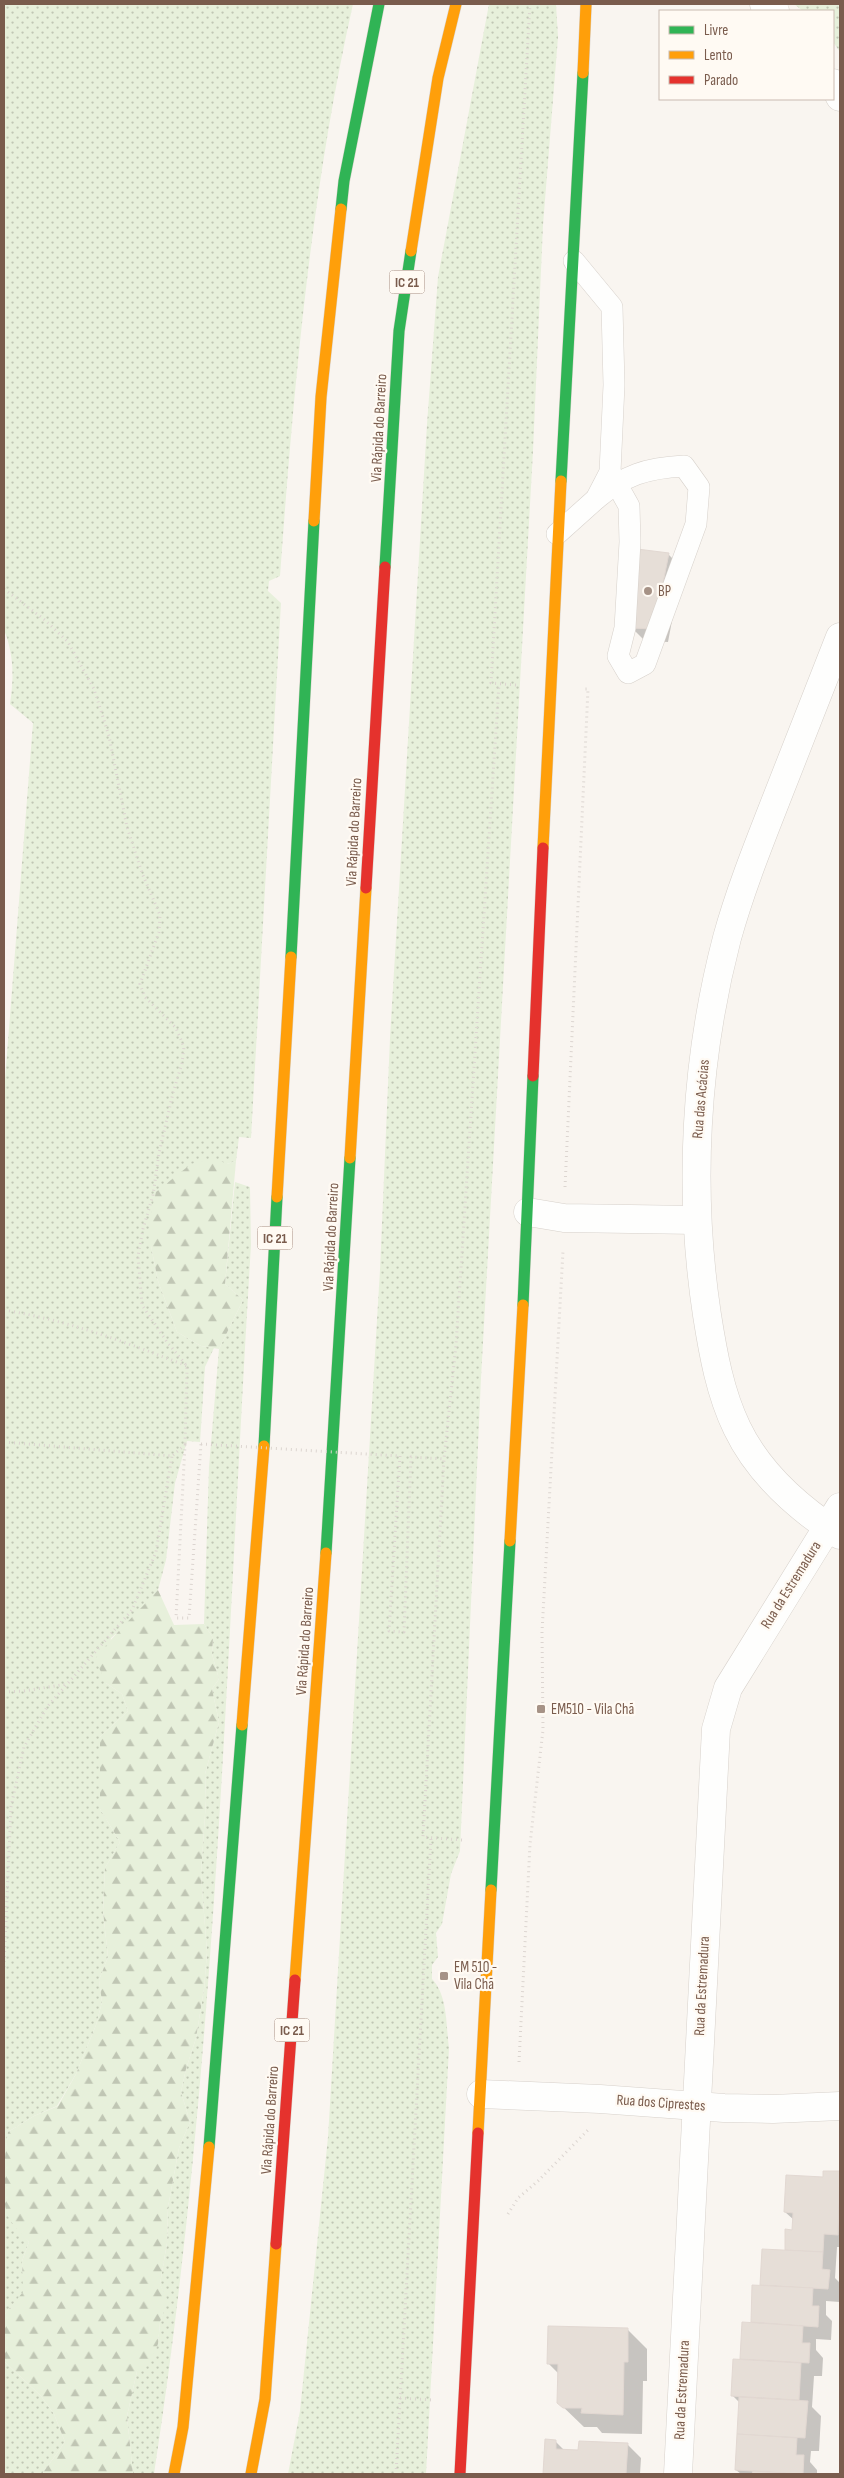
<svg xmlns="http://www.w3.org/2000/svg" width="844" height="2478" font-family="'Sofia Sans Condensed',sans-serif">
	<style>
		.grass { fill: url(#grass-dots) }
		.forest { fill: url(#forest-firs) }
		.shadow { fill: #0003 }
		.building { fill: #e6ded7; stroke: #e2d8d2 }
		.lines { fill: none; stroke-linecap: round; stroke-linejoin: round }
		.lane-casing { stroke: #d7d1cb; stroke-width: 22 }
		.street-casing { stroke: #d7d1cb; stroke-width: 29 }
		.fast-casing { stroke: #d9d2cb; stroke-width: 12 }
		.slow-casing { stroke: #d9d2cb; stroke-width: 12 }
		.jam-casing { stroke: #d9d2cb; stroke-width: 12 }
		.path { stroke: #dcd5d0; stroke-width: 3; stroke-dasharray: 1 4; stroke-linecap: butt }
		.lane { stroke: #fefefd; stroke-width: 21 }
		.street { stroke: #fefefd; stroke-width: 28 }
		.fast { stroke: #30b455; stroke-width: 11 }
		.slow { stroke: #ff9f0a; stroke-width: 11 }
		.jam { stroke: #e5322d; stroke-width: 11 }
		.path-bridge { stroke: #dcd5d0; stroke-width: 3; stroke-dasharray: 1 4; stroke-linecap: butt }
		.poi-dot { fill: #a69286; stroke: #fffaf3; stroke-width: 2 }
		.labels { text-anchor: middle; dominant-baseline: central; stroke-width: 4.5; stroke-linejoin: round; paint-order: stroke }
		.shield { fill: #fffaf3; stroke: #a28b7f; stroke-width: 1 }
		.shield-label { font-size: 14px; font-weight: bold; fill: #7a5c4d }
		.street-label { font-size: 15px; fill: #7a5c4d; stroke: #fffaf3 }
		.poi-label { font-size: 15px; fill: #7a5c4d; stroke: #fffaf3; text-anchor: start }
	</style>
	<defs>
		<pattern id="grass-dots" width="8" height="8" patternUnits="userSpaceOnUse" patternTransform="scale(1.25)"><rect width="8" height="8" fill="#e7f0db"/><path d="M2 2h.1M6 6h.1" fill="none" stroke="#c0c6b4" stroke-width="1.8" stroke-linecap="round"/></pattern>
		<pattern id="forest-firs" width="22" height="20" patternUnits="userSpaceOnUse" patternTransform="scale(1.25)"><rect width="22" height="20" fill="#e7f0db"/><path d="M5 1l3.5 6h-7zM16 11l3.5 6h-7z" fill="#c0c6b4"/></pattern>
	</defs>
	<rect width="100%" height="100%" fill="#f9f5f0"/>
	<g class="grass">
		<path d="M4,4H353C311,191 294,384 280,576L269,581L268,591L281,603L251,1138L239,1137L236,1161L227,1164L151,1246L158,1281L177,1332L201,1346L214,1348L205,1367L200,1442L187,1441L175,1483L166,1560L158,1590L134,1618L111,1638L106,1683L122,1694L128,1711L100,1737V1809L120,1842L105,1868L103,1911L108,1957L99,1980L102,2002L96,2025L76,2074L57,2106L34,2116L8,2132L4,2171V1092L33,723L10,704C14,678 14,654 4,630Z"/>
		<path d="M489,4H556L558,37L543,225L533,451L481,1378L460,1851L451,1874L442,1924L436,1933L438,1957L432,1965V1979C448,1995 446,2027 449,2048L426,2474H288L300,2411L328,2137L380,1270L390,1038L427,424L438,277Z"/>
		<path d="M794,4H840V52L833,42V11H803Z"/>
		<path d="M235,1182L250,1187L251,1245C226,1653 217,2062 155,2467L154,2474H133L127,2416L137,2371L158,2344L160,2322L167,2301L160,2284L167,2243L168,2207L179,2148L190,2122L181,2092L186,2069L196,2038L204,1989L207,1952L201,1874L206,1800L205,1774L219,1722L212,1689L219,1679L212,1654L213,1638L204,1624L209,1467L219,1349L243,1300L225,1284Z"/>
		<path d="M4,2193L8,2216L29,2242L22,2261L24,2292L4,2315Z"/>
		<path d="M4,2361L41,2396L54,2414L65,2442L42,2474H4Z"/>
	</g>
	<g class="forest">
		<path d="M214,1158L227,1164L236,1161L225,1284L243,1300L219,1349L201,1346L177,1332L158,1281L151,1246V1213L156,1192L191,1164Z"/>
		<path d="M158,1590L174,1625L204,1624L213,1638L212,1654L219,1679L212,1689L219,1722L205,1774L206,1800L201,1874L207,1952L204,1989L196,2038L186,2069L181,2092L190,2122L179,2148L168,2207L167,2243L160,2284L168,2301L160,2322L158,2344L149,2365L137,2371L127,2416L133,2474H42L65,2442L54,2414L41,2396L4,2361V2315L23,2292L22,2261L29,2242C22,2234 11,2224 7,2214C0,2188 5,2158 8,2132L34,2116L58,2106L76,2074L96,2025L102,2002L99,1980L108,1957L103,1911L105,1868L120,1842L100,1809V1737L128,1711L122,1694L106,1683L95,1659C114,1634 137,1613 158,1590Z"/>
	</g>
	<g class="shadow">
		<path d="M668,554L682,568L668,642L645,641L631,627Z"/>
		<path d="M824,2172H840V2247H837L835,2278L840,2283V2302L826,2301V2315L832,2321L831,2340L816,2339V2350L823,2358L822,2376H814L812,2407L821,2416L819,2451H811L810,2462L817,2470V2474H741L736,2470L740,2403L733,2396L741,2361L743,2324H752L754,2286H761L764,2250L786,2251L787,2231H794V2220L785,2212L824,2178Z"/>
		<path d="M627,2329L647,2349V2381H643L642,2434L602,2433L597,2427H584L558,2402L559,2374L548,2363Z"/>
		<path d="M546,2441H555L565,2451L579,2452L627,2444L641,2458L640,2474H545Z"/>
	</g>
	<g class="building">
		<path d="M637,549L669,553L654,629L630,628Z"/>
		<path d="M823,2171H840L838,2235L824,2234L823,2252L785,2250V2229L792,2230L793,2213L784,2212L786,2175L823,2177Z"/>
		<path d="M762,2249L823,2252L822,2269L830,2270L828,2289L760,2285Z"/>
		<path d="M752,2285L813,2288L812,2306H819L818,2327L751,2322Z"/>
		<path d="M742,2322L803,2326L802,2343H810L809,2363L740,2359Z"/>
		<path d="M548,2326L628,2328V2362H624L623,2415L581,2413L582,2408H563L557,2403L558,2364H547Z"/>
		<path d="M733,2359L801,2363L799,2400L731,2396Z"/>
		<path d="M739,2397L808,2401L805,2438L737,2434Z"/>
		<path d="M737,2434L797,2438L796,2455H804L803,2474L735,2470Z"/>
		<path d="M545,2439L556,2440V2449L578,2450L579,2441L628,2443L626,2474H543Z"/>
		<path d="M753,2471L784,2473V2474H752Z"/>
	</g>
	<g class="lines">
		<defs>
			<g id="lane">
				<path d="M596,499C625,475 646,468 684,466L699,487L696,524L645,664L628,673L618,656L625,628L630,542L629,506L610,472"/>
				<path d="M557,534L596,499L610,472L614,385L612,307L574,261"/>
			</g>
			<g id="street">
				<path d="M764,4L775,11"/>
				<path d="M833,83L840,97"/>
				<path d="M840,637C819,691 797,746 776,800C758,846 740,891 727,938C695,1060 688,1190 707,1315C713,1353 720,1393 737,1428C759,1474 798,1508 840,1535"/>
				<path d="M528,1212L564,1218L696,1220"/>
				<path d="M481,2094L600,2099L724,2108L773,2109L840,2106"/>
				<path d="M678,2474L716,1729L728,1688L840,1507"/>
			</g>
			<g id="fast">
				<path d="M341,209L344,181L379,4"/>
				<path d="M561,481L583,73"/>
				<path d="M385,567L399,331L411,251"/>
				<path d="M291,957L314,521"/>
				<path d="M523,1305L533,1076"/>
				<path d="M264,1446L277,1197"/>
				<path d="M326,1553L350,1158"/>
				<path d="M491,1890L510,1541"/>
				<path d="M209,2147L242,1725"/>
			</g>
			<g id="slow">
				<path d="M583,73L586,4"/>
				<path d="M411,251L438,78L456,4"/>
				<path d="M314,521L321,397L341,209"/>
				<path d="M543,848L561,481"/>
				<path d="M350,1158L366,888"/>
				<path d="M277,1197L291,957"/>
				<path d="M510,1541L523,1305"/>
				<path d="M242,1725L264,1446"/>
				<path d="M295,1980L326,1553"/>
				<path d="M478,2133L491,1890"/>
				<path d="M174,2474L183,2427L209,2147"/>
				<path d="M251,2474L265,2399L276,2244"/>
			</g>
			<g id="jam">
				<path d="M366,888L385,567"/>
				<path d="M533,1076L543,848"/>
				<path d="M276,2244L295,1980"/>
				<path d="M460,2474L478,2133"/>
			</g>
		</defs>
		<use href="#lane" class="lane-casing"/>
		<use href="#street" class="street-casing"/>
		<use href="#fast" class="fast-casing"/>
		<use href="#slow" class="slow-casing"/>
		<use href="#jam" class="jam-casing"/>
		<g class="path">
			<path d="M4,589L45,620L68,642L94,689L109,736L127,827L142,873L160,915L159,932L140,984L145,997L176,1028L184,1047L182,1063L173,1093L159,1153L153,1195L143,1229L138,1256L142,1305L167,1342L187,1366L185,1445"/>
			<path d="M516,685L491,683L530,4"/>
			<path d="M565,1187L588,689H582"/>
			<path d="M4,1310C70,1321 125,1342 187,1366"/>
			<path d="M4,1442L172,1456L185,1445L176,1618H189L201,1444"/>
			<path d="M400,1456L389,1631L404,1632L411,1457L444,1459"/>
			<path d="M4,1692L24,1691L67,1684"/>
			<path d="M462,1840L423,1837L444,1459L456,1345L499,684"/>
			<path d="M4,1967L11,1807L24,1747L47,1707L132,1610L156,1552L172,1456"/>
			<path d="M519,2062L530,1844L543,1730L542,1632L563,1251"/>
			<path d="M508,2214L518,2198L538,2181L588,2130"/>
			<path d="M400,2398L432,2400"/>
			<path d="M396,2474L431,1838"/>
		</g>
		<use href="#lane" class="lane"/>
		<use href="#street" class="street"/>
		<use href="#fast" class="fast"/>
		<use href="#slow" class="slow"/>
		<use href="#jam" class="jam"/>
		<path class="path-bridge" d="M201,1444L400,1456"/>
	</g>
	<g class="poi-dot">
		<circle cx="648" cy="591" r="5"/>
		<rect x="536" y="1704" width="10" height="10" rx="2.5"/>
		<rect x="439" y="1971" width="10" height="10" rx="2.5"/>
	</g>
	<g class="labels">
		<g class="shield">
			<rect x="389.5" y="270.5" width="35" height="23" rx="4"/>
			<rect x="257.5" y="1226.5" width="35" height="23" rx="4"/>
			<rect x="274.5" y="2018.5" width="35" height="23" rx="4"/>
		</g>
		<g class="shield-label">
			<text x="407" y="282">IC 21</text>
			<text x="275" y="1238">IC 21</text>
			<text x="292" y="2030">IC 21</text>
		</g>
		<g class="street-label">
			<text transform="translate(379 428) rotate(-87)">Via Rápida do Barreiro</text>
			<text transform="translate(354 832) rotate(-87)">Via Rápida do Barreiro</text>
			<text transform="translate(701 1099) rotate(-85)">Rua das Acácias</text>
			<text transform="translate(331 1237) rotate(-87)">Via Rápida do Barreiro</text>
			<text transform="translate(791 1585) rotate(-58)">Rua da Estremadura</text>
			<text transform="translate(305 1641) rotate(-86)">Via Rápida do Barreiro</text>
			<text transform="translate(702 1986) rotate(-87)">Rua da Estremadura</text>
			<text transform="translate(661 2103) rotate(4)">Rua dos Ciprestes</text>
			<text transform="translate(270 2120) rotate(-86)">Via Rápida do Barreiro</text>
			<text transform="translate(682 2390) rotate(-87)">Rua da Estremadura</text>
		</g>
		<g class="poi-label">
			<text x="658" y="591">BP</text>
			<text x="551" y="1709">EM510 - Vila Chã</text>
			<text x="454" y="1967">EM 510 -<tspan x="454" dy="17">Vila Chã</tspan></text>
		</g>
	</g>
	<rect width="844" height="2478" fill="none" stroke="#7a5c4d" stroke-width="10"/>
	<rect x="659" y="10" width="175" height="90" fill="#fffaf3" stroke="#cabbb1"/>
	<rect x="669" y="26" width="25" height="8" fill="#30b455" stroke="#cabbb1"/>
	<text x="704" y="35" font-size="15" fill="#7a5c4d">Livre</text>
	<rect x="669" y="51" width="25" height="8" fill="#ff9f0a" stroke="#cabbb1"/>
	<text x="704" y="60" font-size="15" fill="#7a5c4d">Lento</text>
	<rect x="669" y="76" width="25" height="8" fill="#e5322d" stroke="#cabbb1"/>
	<text x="704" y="85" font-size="15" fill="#7a5c4d">Parado</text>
</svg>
